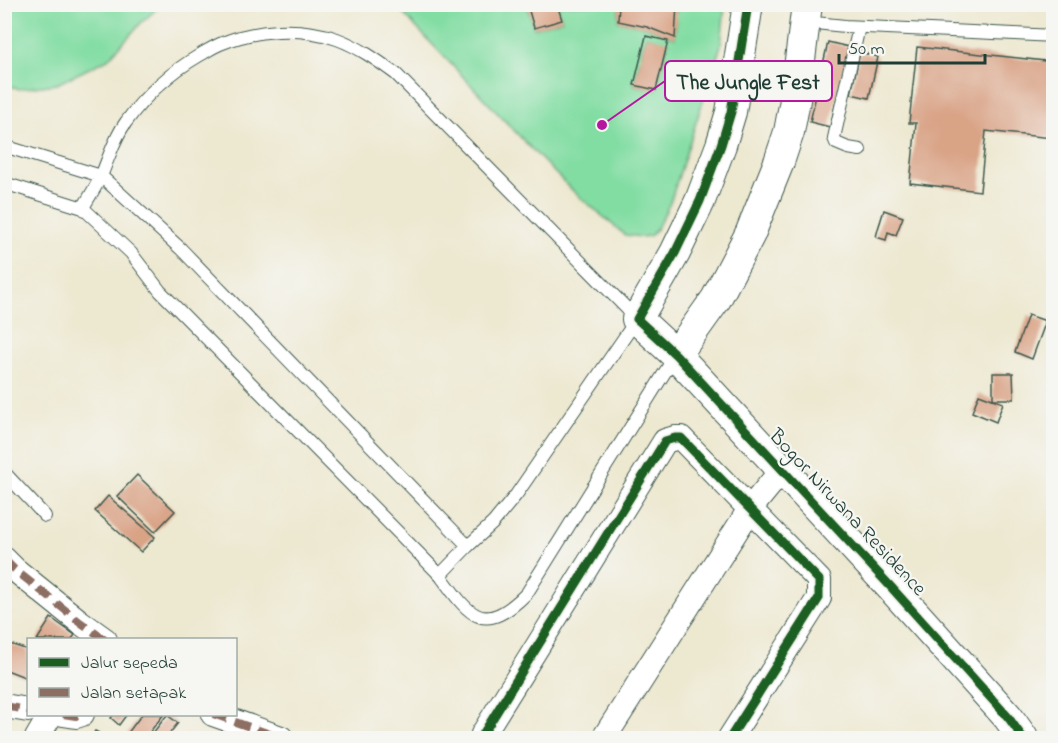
<svg xmlns="http://www.w3.org/2000/svg" width="1058" height="743" font-family="'Indie Flower',sans-serif">
	<style>
		.green { fill: #82dda3; stroke: #508d6c; stroke-width: 1.5; fill-rule: evenodd }
		.building { fill: #d9a386 }
		.lines { fill: none; stroke-linecap: round; stroke-linejoin: round }
		.service-casing { stroke: #3e574b; stroke-width: 14 }
		.minor-casing { stroke: #3e574b; stroke-width: 26 }
		.tertiary-casing { stroke: #3e574b; stroke-width: 32 }
		.service { stroke: #fff; stroke-width: 12 }
		.minor { stroke: #fff; stroke-width: 24 }
		.tertiary { stroke: #fff; stroke-width: 30 }
		.quiet { stroke: #8d6e63; stroke-width: 8; stroke-dasharray: 15 8; stroke-linecap: butt }
		.cycleway-casing { stroke: #f6f6f2; stroke-width: 13 }
		.cycleway { stroke: #1b5e20; stroke-width: 9 }
		.labels { text-anchor: middle; dominant-baseline: central; stroke-width: 4.5; stroke-linejoin: round; paint-order: stroke }
		.street-label { font-size: 21px; fill: #1f3d34; stroke: #f6f6f2 }
		.leader { fill: none; stroke: #b5179e; stroke-width: 2 }
		.callout-dot { fill: #b5179e; stroke: #f6f6f2; stroke-width: 2 }
		.callout { fill: #f6f6f2; stroke: #b5179e; stroke-width: 2 }
		.callout-label { font-size: 22px; text-anchor: middle; font-weight: bold; fill: #1f3d34 }
	</style>
	<rect width="100%" height="100%" fill="#f6f6f2"/>
	<filter id="ink" filterUnits="userSpaceOnUse"><feTurbulence type="fractalNoise" baseFrequency=".0167" numOctaves="2"/><feDisplacementMap in="SourceGraphic" scale="12" xChannelSelector="R" yChannelSelector="G"/><feConvolveMatrix kernelMatrix="1 2 1 2 8 2 1 2 1" color-interpolation-filters="sRGB"/></filter>
	<filter id="wash" filterUnits="userSpaceOnUse"><feTurbulence type="fractalNoise" baseFrequency=".008" numOctaves="4" result="noise"/><feDisplacementMap in="SourceGraphic" scale="24" xChannelSelector="R" yChannelSelector="G"/><feGaussianBlur stdDeviation="1.35" result="paint"/><feColorMatrix in="noise" values="0 0 0 0 0 0 0 0 0 0 0 0 0 0 0 0 0 1.4 0 .05"/><feComposite in="paint" operator="in"/></filter>
	<g filter="url(#wash)">
		<rect width="100%" height="100%" fill="#ede8d0"/>
		<g class="green">
			<path d="M5,4H161V5L141,23L108,59L57,84L19,89L5,85Z"/>
			<path d="M395,5H527L534,28L562,20L557,5H619L618,21L647,27L675,38L677,5H725L721,45L670,203L657,228L650,236L641,237L625,235L574,192L542,160ZM646,36L668,42L656,90L634,85Z"/>
		</g>
		<g id="blocks">
			<g class="building">
				<path d="M527,4H557L562,20L534,28Z"/>
				<path d="M619,4H677L675,38L647,27L618,21Z"/>
				<rect x="952" y="4" width="29" height="3"/>
				<path d="M646,36L668,41L656,90L634,85Z"/>
				<path d="M828,42L849,47L830,127L810,122Z"/>
				<path d="M917,47L1054,62V121L1052,138L986,131L980,191L910,183L916,123H909Z"/>
				<path d="M860,52L878,57L869,98L851,94Z"/>
				<path d="M884,210L903,217L896,235L888,232L886,240L876,237L878,229Z"/>
				<path d="M1028,315L1046,321L1032,359L1015,352Z"/>
				<path d="M993,373H1013L1014,399H993Z"/>
				<path d="M979,394L1003,403L996,422L972,412Z"/>
				<path d="M137,475L175,511L155,532L117,496Z"/>
				<path d="M108,496L155,537L141,552L95,511Z"/>
				<path d="M51,618L75,635L71,640H37Z"/>
				<path d="M4,642L28,650V674L27,678L4,669Z"/>
				<path d="M114,714H127L119,725L111,718Z"/>
				<path d="M142,714H164L145,738H133L127,734Z"/>
				<path d="M167,715L178,723L166,738H149Z"/>
				<path d="M95,731L108,738H91Z"/>
			</g>
		</g>
	</g>
	<g filter="url(#ink)">
		<use href="#blocks" fill-opacity="0" stroke="#3e574b" stroke-width="1.5"/>
		<g class="lines">
			<defs>
				<g id="service">
					<path d="M805,22L845,26L1054,36"/>
					<path d="M859,27L834,138L836,143L848,148L860,150"/>
					<path d="M4,146L101,176L181,249L468,546"/>
					<path d="M4,183L83,208L131,253L160,291L440,575L468,546L493,523L516,495L637,319L396,74C378,61 359,47 337,39C300,26 256,29 220,44C213,47 207,51 200,55C171,72 146,94 126,122C114,138 109,158 101,176C96,187 89,197 83,208"/>
					<path d="M4,472L45,516"/>
					<path d="M440,575C470,616 483,637 527,593L675,356"/>
				</g>
				<g id="minor">
					<path d="M4,559L14,569L80,622L105,640"/>
					<path d="M4,706L28,710"/>
					<path d="M63,714L76,716L82,714"/>
					<path d="M213,714L281,738"/>
					<path d="M483,734L665,441L675,438H681L819,580V598L730,738"/>
					<path d="M37,738L51,714"/>
					<path d="M604,738L750,509L782,470"/>
				</g>
				<g id="tertiary">
					<path d="M748,4L731,112L721,145L700,201L675,253L637,319L676,355L891,587L1008,717L1023,738"/>
					<path d="M676,355L716,299L750,234L779,162L789,132L795,100L807,4"/>
				</g>
			</defs>
			<use href="#service" class="service-casing"/>
			<use href="#minor" class="minor-casing"/>
			<use href="#tertiary" class="tertiary-casing"/>
			<use href="#service" class="service"/>
			<use href="#minor" class="minor"/>
			<use href="#tertiary" class="tertiary"/>
			<g class="quiet">
				<path d="M4,559L14,569L80,622L105,640"/>
				<path d="M4,706L28,710"/>
				<path d="M63,714L76,716L82,714"/>
				<path d="M213,714L281,738"/>
			</g>
			<defs>
				<g id="cycleway">
					<path d="M748,4L731,112L721,145L700,201L675,253L637,319L676,355L891,587L1008,717L1023,738"/>
					<path d="M483,734L665,441L675,438H681L819,580V598L730,738"/>
				</g>
			</defs>
			<use href="#cycleway" class="cycleway-casing"/>
			<use href="#cycleway" class="cycleway"/>
		</g>
	</g>
	<g class="labels">
		<g class="street-label">
			<text transform="translate(847 513) rotate(47)">Bogor Nirwana Residence</text>
		</g>
	</g>
	<path class="leader" d="M602 125L665 81"/>
	<circle class="callout-dot" cx="602" cy="125" r="6"/>
	<rect class="callout" x="665" y="61" width="167" height="40" rx="6"/>
	<g class="callout-label">
		<text x="748" y="89">The Jungle Fest</text>
	</g>
	<rect width="1058" height="743" fill="none" stroke="#f6f6f2" stroke-width="24"/>
	<rect x="27" y="638" width="210" height="78" fill="#f6f6f2" stroke="#a0aca6" stroke-width="1.5"/>
	<rect x="39" y="658" width="30" height="9" fill="#1b5e20" stroke="#a0aca6" stroke-width="1.5"/>
	<text x="81" y="668" font-size="18" fill="#1f3d34">Jalur sepeda</text>
	<rect x="39" y="688" width="30" height="9" fill="#8d6e63" stroke="#a0aca6" stroke-width="1.5"/>
	<text x="81" y="698" font-size="18" fill="#1f3d34">Jalan setapak</text>
	<path d="M839 54v9h146v-9" fill="none" stroke="#1f3d34" stroke-width="3"/>
	<text x="848" y="54" font-size="18" fill="#1f3d34" stroke="#f6f6f2" stroke-width="4.5" paint-order="stroke">50 m</text>
</svg>
